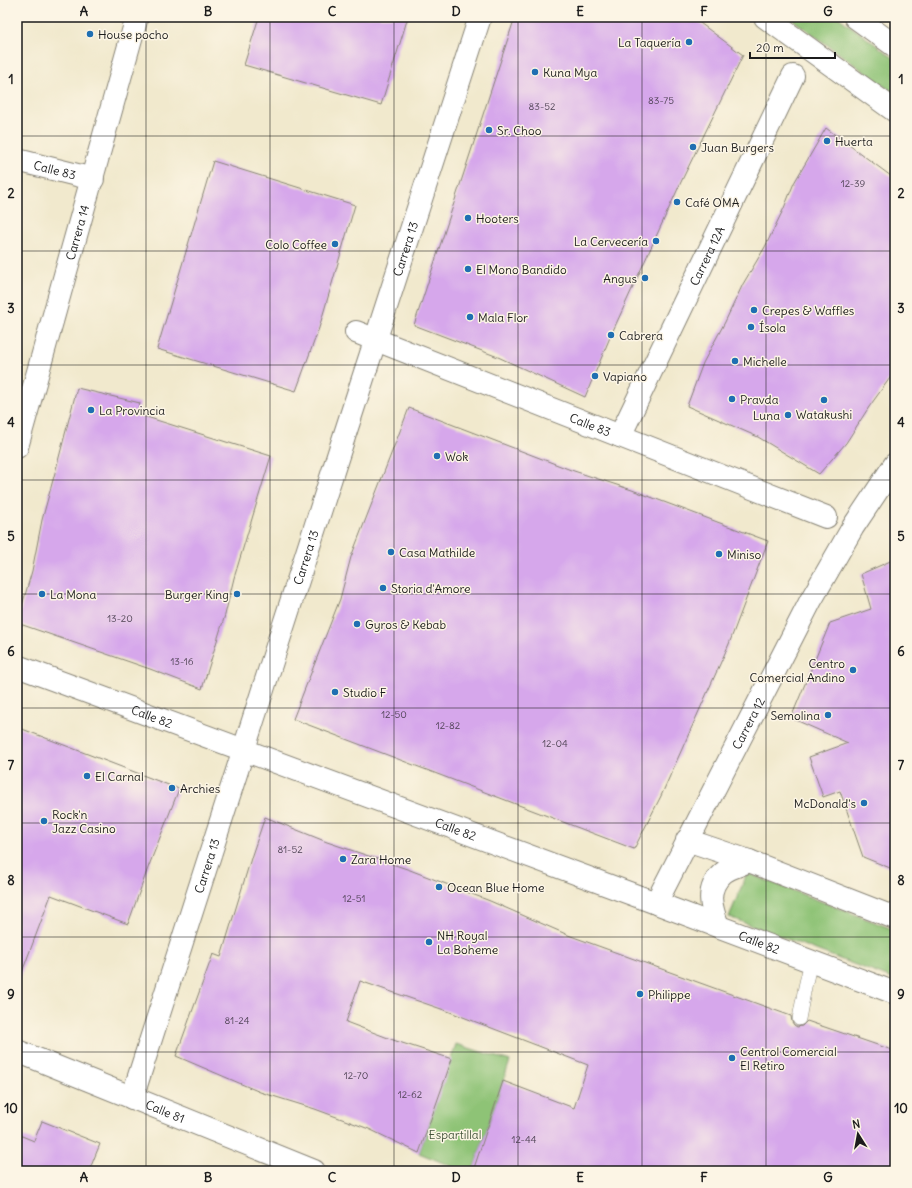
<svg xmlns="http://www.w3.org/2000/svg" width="912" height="1188" font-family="Delius,sans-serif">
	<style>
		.green { fill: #8ec376; stroke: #557049 }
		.building { fill: #d6a7eb }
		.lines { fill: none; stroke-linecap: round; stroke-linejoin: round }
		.lane-casing { stroke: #868274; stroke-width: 14 }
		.street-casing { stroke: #868274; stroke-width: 24 }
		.secondary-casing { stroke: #868274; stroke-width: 24 }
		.lane { stroke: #fff; stroke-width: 13 }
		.street { stroke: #fff; stroke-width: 22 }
		.secondary { stroke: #fff; stroke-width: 22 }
		.grid { fill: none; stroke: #1c1c1c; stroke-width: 1; stroke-opacity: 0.55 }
		.poi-dot { fill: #1f6fb2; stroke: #fcf5e5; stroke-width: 1.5 }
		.labels { text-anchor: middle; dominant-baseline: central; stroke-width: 3; stroke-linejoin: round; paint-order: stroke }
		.number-label { font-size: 10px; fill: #4a3f50 }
		.poi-label { font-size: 12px; fill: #1c1c1c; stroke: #fcf5e5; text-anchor: start }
		.street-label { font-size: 12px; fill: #1c1c1c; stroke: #fcf5e5 }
		.park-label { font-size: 12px; fill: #44563c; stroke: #fcf5e5 }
		.neatline { fill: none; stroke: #1c1c1c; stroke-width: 1.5 }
		.grid-label { font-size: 13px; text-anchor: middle; font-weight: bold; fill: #1c1c1c }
	</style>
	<rect width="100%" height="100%" fill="#fcf5e5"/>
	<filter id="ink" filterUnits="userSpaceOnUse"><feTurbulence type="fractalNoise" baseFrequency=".025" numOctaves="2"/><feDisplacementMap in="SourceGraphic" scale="8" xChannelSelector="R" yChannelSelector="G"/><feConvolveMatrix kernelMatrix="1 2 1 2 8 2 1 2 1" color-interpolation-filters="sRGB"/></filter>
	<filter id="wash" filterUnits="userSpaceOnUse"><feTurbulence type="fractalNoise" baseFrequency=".012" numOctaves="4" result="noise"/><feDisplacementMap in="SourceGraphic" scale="16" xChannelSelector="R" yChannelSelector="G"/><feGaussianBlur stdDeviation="0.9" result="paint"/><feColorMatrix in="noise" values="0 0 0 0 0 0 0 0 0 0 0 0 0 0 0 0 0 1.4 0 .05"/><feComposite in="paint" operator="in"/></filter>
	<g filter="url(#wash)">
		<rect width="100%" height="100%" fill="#f1e9cd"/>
		<g class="green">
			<path d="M789,17H838L895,59V94Z"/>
			<path d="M747,873L895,930V980L729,917Z"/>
			<path d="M456,1044L510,1061L473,1171H463L419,1153Z"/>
		</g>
		<g id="blocks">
			<g class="building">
				<path d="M259,17H408L381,105L244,65Z"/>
				<path d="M515,17H692L743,55L681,182L611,335L585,397L498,357L414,325Z"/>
				<path d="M826,128L895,179V371L869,407L846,443L819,474L758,437L687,406L703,363L725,322L743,284L765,247L784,208L794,183Z"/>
				<path d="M213,161L355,205L319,328L296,391L157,349Z"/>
				<path d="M77,388L140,403L137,414L271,456L234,578L225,615L202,689L150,669L17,623L32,571L42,520L56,469Z"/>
				<path d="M409,408L571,470L632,490L768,541L729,644L661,796L634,849L293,719L340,599L351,557Z"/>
				<path d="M895,559V870L863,857L840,791L823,797L809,757L848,743L791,718L830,623L871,609L861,574Z"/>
				<path d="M17,727L179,789L148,868L128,924L51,895L19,980H17Z"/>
				<path d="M265,817L327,842L410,870L490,901L568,935L791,1016L792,1022L794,1025L797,1027L802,1026L807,1021L895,1051V1171H473L503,1081L574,1108L588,1065L450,1012L360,981L346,1022L396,1041L452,1059L419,1153L369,1129L315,1109L260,1092L176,1056L213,954L221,957L252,855Z"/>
				<path d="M42,1121L100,1144L89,1171H17V1134L34,1141Z"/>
			</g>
		</g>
	</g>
	<g filter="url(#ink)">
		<use href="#blocks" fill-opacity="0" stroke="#868274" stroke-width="1"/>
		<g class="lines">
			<defs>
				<path id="lane" d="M799,1019L805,987L811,961"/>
				<g id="street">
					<path id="s1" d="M17,160L93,179"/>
					<path id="s2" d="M356,332L826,517"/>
					<path id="s3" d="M620,436L793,76"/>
					<path id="s4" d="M17,447L137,17"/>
					<path d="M687,840L749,861L895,918"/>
					<path id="s5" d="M656,903L811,600L853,527L895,464"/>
				</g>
				<g id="secondary">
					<path d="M765,17L895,111"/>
					<path d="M855,17L895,46"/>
					<path id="s6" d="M17,666L656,903L895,993"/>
					<path d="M718,926C711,907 705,889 723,873C730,867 741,865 749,861"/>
					<path id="s7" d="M17,1051L314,1171"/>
					<path id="s8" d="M132,1098L344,437L480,17"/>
				</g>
			</defs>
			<use href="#lane" class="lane-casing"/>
			<use href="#street" class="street-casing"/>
			<use href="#secondary" class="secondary-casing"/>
			<use href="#lane" class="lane"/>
			<use href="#street" class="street"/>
			<use href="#secondary" class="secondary"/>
		</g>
	</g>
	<path class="grid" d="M146,17V1171M270,17V1171M394,17V1171M518,17V1171M642,17V1171M766,17V1171M17,136H895M17,251H895M17,365H895M17,480H895M17,594H895M17,708H895M17,823H895M17,937H895M17,1052H895"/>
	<g class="poi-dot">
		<circle cx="90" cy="34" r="4"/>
		<circle cx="689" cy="42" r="4"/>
		<circle cx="535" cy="72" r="4"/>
		<circle cx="489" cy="130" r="4"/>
		<circle cx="827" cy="141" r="4"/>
		<circle cx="693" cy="147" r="4"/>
		<circle cx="677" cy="202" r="4"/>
		<circle cx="468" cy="218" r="4"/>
		<circle cx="656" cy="241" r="4"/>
		<circle cx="335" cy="244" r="4"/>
		<circle cx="468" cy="269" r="4"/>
		<circle cx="645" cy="278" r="4"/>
		<circle cx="754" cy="310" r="4"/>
		<circle cx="470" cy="317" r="4"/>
		<circle cx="751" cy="327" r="4"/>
		<circle cx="611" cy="335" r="4"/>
		<circle cx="735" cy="361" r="4"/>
		<circle cx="595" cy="376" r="4"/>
		<circle cx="732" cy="399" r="4"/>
		<circle cx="824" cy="400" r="4"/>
		<circle cx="91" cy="410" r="4"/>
		<circle cx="788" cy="415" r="4"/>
		<circle cx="437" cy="456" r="4"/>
		<circle cx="391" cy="552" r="4"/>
		<circle cx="719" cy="554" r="4"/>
		<circle cx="383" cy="588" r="4"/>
		<circle cx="42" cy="594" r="4"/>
		<circle cx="237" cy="594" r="4"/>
		<circle cx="357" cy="624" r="4"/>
		<circle cx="853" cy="670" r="4"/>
		<circle cx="335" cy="692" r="4"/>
		<circle cx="828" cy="715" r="4"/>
		<circle cx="87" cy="776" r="4"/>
		<circle cx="172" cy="788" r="4"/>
		<circle cx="864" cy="803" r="4"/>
		<circle cx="44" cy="821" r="4"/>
		<circle cx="343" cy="859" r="4"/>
		<circle cx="439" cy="887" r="4"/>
		<circle cx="429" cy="942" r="4"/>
		<circle cx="640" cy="994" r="4"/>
		<circle cx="732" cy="1058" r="4"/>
	</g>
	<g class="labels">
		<g class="number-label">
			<text x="661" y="100">83-75</text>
			<text x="542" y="106">83-52</text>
			<text x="853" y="183">12-39</text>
			<text x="120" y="618">13-20</text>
			<text x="182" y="661">13-16</text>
			<text x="394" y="714">12-50</text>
			<text x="448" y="725">12-82</text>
			<text x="555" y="743">12-04</text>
			<text x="290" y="849">81-52</text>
			<text x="354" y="898">12-51</text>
			<text x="237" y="1020">81-24</text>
			<text x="356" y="1075">12-70</text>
			<text x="410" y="1094">12-62</text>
			<text x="524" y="1139">12-44</text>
		</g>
		<g class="poi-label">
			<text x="98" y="34">House pocho</text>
			<text x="681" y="42" text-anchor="end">La Taquería</text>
			<text x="543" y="72">Kuna Mya</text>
			<text x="497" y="130">Sr. Choo</text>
			<text x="835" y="141">Huerta</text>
			<text x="701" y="147">Juan Burgers</text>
			<text x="685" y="202">Café OMA</text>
			<text x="476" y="218">Hooters</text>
			<text x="648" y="241" text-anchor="end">La Cervecería</text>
			<text x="327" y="244" text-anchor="end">Colo Coffee</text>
			<text x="476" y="269">El Mono Bandido</text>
			<text x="637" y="278" text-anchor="end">Angus</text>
			<text x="762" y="310">Crepes &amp; Waffles</text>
			<text x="478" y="317">Mala Flor</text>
			<text x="759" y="327">Ísola</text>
			<text x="619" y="335">Cabrera</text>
			<text x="743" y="361">Michelle</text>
			<text x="603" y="376">Vapiano</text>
			<text x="740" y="399">Pravda</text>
			<text x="99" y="410">La Provincia</text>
			<text x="824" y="414" text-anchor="middle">Watakushi</text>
			<text x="780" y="415" text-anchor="end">Luna</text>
			<text x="445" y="456">Wok</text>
			<text x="399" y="552">Casa Mathilde</text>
			<text x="727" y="554">Miniso</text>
			<text x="391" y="588">Storia d'Amore</text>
			<text x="50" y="594">La Mona</text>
			<text x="229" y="594" text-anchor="end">Burger King</text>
			<text x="365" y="624">Gyros &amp; Kebab</text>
			<text x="845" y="663" text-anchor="end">Centro<tspan x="845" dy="14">Comercial Andino</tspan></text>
			<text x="343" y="692">Studio F</text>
			<text x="820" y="715" text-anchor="end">Semolina</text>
			<text x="95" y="776">El Carnal</text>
			<text x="180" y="788">Archies</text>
			<text x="856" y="803" text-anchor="end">McDonald's</text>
			<text x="52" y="814">Rock'n<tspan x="52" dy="14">Jazz Casino</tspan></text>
			<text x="351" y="859">Zara Home</text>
			<text x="447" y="887">Ocean Blue Home</text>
			<text x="437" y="935">NH Royal<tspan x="437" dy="14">La Boheme</tspan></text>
			<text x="648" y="994">Philippe</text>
			<text x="740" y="1051">Centrol Comercial<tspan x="740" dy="14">El Retiro</tspan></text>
		</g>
		<g class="street-label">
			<text stroke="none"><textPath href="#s1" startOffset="39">Calle 83</textPath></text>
			<text stroke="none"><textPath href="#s4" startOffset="223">Carrera 14</textPath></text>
			<text stroke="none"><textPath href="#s8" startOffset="892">Carrera 13</textPath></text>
			<text stroke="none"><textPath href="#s3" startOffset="200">Carrera 12A</textPath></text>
			<text stroke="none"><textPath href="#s2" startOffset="252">Calle 83</textPath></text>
			<text stroke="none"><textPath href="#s8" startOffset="568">Carrera 13</textPath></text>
			<text stroke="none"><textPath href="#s6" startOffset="144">Calle 82</textPath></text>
			<text stroke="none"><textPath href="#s5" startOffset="202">Carrera 12</textPath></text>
			<text stroke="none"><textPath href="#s6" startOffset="468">Calle 82</textPath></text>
			<text stroke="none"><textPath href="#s8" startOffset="244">Carrera 13</textPath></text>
			<text stroke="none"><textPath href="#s6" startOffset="792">Calle 82</textPath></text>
			<text stroke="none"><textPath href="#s7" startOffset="160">Calle 81</textPath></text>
		</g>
		<g class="park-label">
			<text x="455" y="1134">Espartillal</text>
		</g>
	</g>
	<rect width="912" height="1188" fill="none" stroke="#fcf5e5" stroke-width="44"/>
	<g transform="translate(858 1134) rotate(349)" stroke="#fcf5e5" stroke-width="3" paint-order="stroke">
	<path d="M0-3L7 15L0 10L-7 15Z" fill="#1c1c1c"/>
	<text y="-6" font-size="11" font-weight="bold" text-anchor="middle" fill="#1c1c1c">N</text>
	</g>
	<path d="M750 52v6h85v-6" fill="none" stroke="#1c1c1c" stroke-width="2"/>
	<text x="756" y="52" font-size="12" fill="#1c1c1c" stroke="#fcf5e5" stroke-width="3" paint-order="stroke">20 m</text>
	<rect x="22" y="22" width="868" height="1144" class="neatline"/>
	<g class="grid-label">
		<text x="84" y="16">A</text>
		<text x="208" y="16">B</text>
		<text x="332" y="16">C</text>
		<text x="456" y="16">D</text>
		<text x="580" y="16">E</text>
		<text x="704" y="16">F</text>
		<text x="828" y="16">G</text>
		<text x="11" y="84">1</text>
		<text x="901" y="84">1</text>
		<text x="11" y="198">2</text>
		<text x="901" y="198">2</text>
		<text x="11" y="313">3</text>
		<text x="901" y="313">3</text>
		<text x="11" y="427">4</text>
		<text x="901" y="427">4</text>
		<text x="11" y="541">5</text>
		<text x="901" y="541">5</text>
		<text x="11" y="656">6</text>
		<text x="901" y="656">6</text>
		<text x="11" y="770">7</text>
		<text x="901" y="770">7</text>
		<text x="11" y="885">8</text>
		<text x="901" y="885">8</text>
		<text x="11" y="999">9</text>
		<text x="901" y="999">9</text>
		<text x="11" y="1113">10</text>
		<text x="901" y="1113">10</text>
		<text x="84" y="1182">A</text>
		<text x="208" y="1182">B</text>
		<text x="332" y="1182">C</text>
		<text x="456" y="1182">D</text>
		<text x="580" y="1182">E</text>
		<text x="704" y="1182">F</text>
		<text x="828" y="1182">G</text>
	</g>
</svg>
